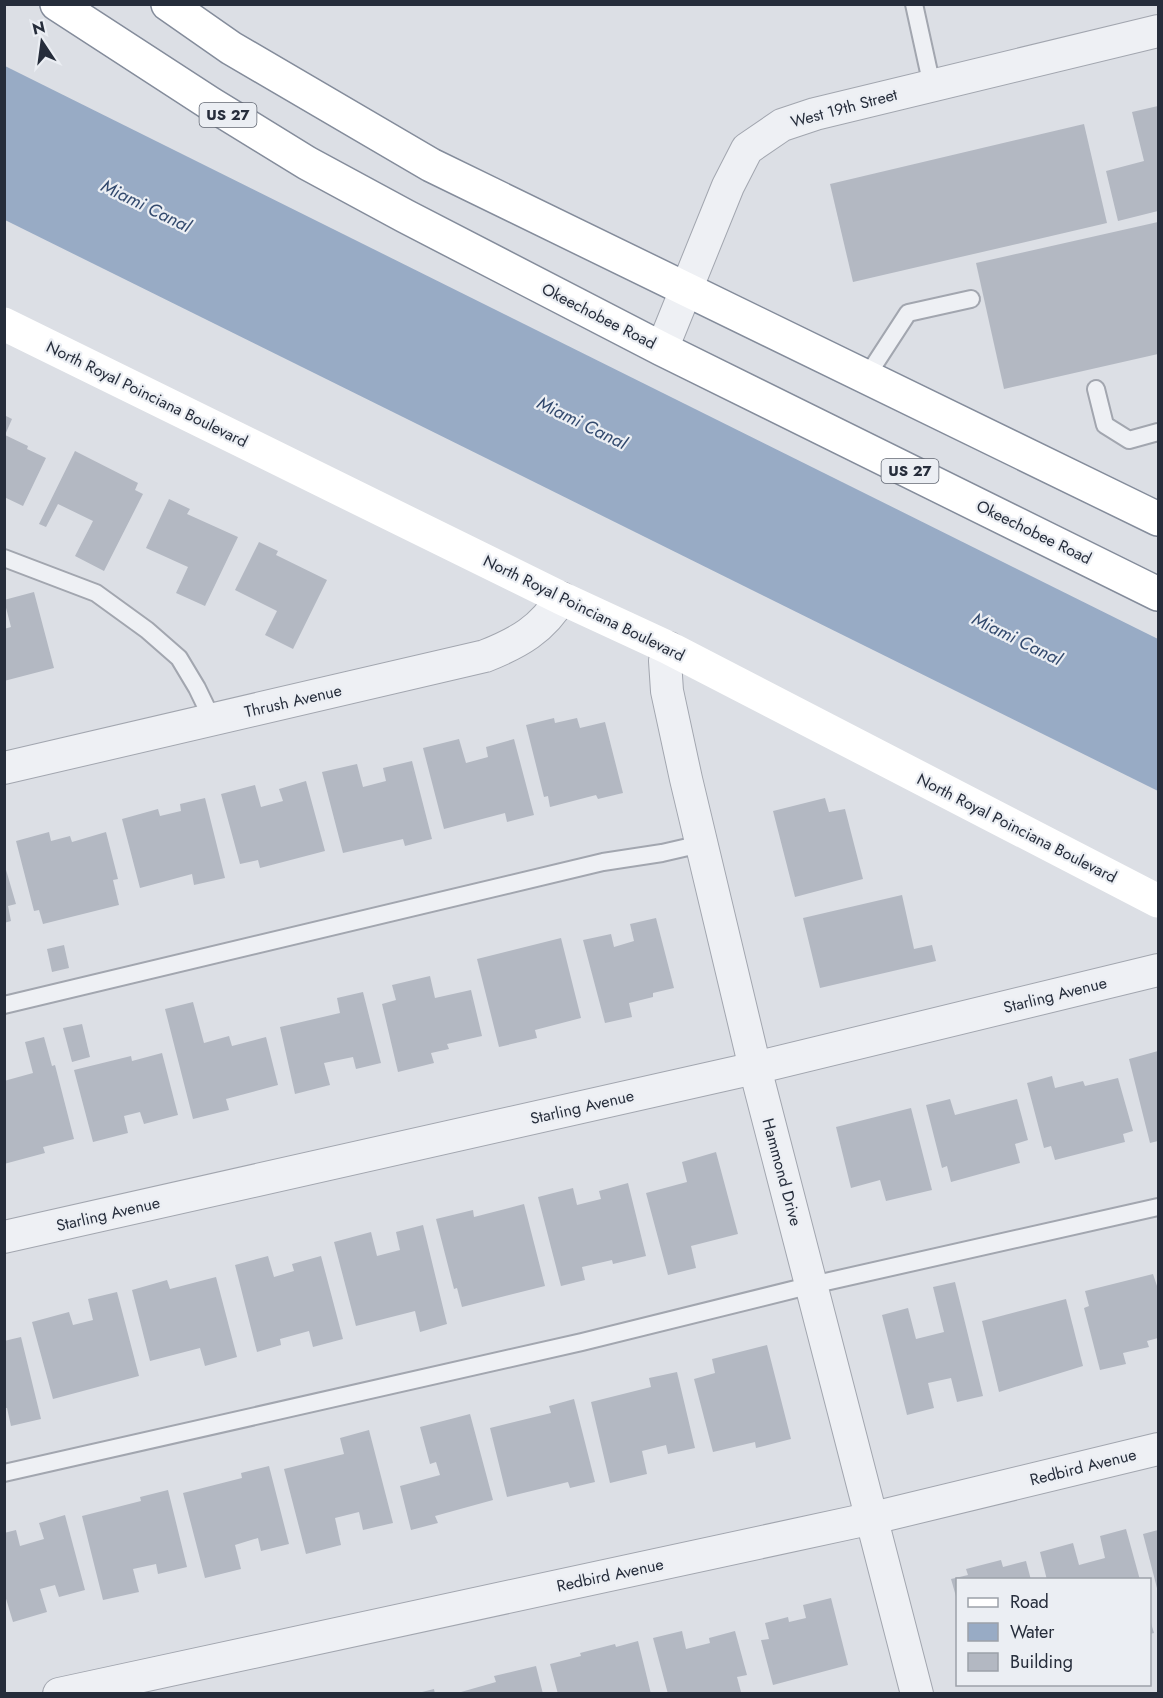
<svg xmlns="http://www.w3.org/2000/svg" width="1163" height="1698" font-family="Jost,sans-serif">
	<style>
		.water { fill: #98abc5 }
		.building { fill: #b3b8c2 }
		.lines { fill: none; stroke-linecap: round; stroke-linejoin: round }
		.lane-casing { stroke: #a2a6af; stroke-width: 20 }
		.street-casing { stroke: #a2a6af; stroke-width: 34 }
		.highway-casing { stroke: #848c9b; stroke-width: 36 }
		.lane { stroke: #eef0f4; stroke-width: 16 }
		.street { stroke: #eef0f4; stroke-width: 32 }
		.secondary { stroke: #fff; stroke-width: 33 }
		.highway { stroke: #fff; stroke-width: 33 }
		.labels { text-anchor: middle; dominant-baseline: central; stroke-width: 4.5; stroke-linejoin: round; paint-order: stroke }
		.shield { fill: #ebeef3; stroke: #616772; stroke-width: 1.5 }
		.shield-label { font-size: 15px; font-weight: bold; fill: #262d3b }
		.street-label { font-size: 16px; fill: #262d3b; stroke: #ebeef3 }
		.water-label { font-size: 18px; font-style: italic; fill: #32496d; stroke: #ebeef3 }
	</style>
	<rect width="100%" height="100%" fill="#dcdfe5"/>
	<path class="water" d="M5,66L1158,639V791L5,220Z"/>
	<g class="building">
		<path d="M1158,106V211L1118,221L1106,171L1144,161L1132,112Z"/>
		<path d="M1084,124L1107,223L853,282L830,184Z"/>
		<path d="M1158,222V354L1004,389L976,263Z"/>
		<path d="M4,415L12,419L5,435L28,446L27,449L46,458L23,506L4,497Z"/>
		<path d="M75,451L138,483L135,490L143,494L104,571L75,556L93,521L58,504L46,527L39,524Z"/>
		<path d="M169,499L190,509L187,514L238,537L205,606L176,593L188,567L146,548Z"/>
		<path d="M259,542L278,551L276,555L327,580L293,649L265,635L277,611L235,590Z"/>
		<path d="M34,592L54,668L4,681V629L11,627L4,600Z"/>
		<path d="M554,718L555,723L577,718L580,728L605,722L623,793L598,799L596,795L550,807L548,796L544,797L526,725Z"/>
		<path d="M459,739L466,763L488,757L486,747L514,739L534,815L507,822L505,813L444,829L423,748Z"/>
		<path d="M412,761L432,839L405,846L403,839L343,853L322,772L357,764L363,787L386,781L383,768Z"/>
		<path d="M306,781L325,851L260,868L258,860L240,864L221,794L255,785L261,807L283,801L279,789Z"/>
		<path d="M205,798L225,878L194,885L192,874L140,888L122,819L158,809L160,816L181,811L180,804Z"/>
		<path d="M825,798L829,812L845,809L863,879L795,897L773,811Z"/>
		<path d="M49,832L51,841L70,836L72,842L106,832L118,879L113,880L119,905L43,924L39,910L34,911L16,841Z"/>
		<path d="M4,863L16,904L8,906L11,921L4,923Z"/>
		<path d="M902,895L914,949L932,945L936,961L820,988L803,918Z"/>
		<path d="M656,918L674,988L653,993V997L629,1003L632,1017L605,1023L583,940L611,934L614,947L634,941L630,924Z"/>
		<path d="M561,938L581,1018L535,1030L537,1038L499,1047L477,959Z"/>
		<path d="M64,945L69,968L52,972L47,949Z"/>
		<path d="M430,976L435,998L471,990L482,1036L447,1044L449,1049L431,1053L434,1063L398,1072L382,1004L396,1000L392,985Z"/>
		<path d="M363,992L381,1063L356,1069L353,1057L324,1063L330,1085L295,1094L280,1027L340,1013L337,998Z"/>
		<path d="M193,1002L204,1043L229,1036L232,1046L266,1037L278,1085L226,1099L229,1110L193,1119L165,1009Z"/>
		<path d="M82,1024L90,1057L72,1062L63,1028Z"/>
		<path d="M44,1037L52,1066L55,1065L74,1139L43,1147L45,1153L4,1164V1081L33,1073L25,1042Z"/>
		<path d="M1158,1051V1141L1150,1143L1129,1059Z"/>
		<path d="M162,1053L178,1115L144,1124L140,1112L124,1116L128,1133L93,1142L74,1070L131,1056L132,1061Z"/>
		<path d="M1052,1076L1055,1088L1083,1081L1085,1086L1118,1078L1133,1131L1123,1134L1125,1142L1055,1160L1051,1146L1044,1148L1027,1083Z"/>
		<path d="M950,1099L955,1115L1017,1099L1028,1140L1015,1144L1020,1163L951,1182L947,1166L942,1168L926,1105Z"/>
		<path d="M911,1108L932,1190L886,1201L880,1180L851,1188L836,1127Z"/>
		<path d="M716,1152L738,1234L691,1246L696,1268L668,1275L646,1193L687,1182L682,1162Z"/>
		<path d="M628,1183L646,1256L613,1264L612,1260L582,1267L585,1280L561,1286L538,1197L573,1188L577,1205L601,1199L599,1191Z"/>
		<path d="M524,1204L545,1286L462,1307L457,1288L454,1289L436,1219L473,1210L474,1217Z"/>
		<path d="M423,1225L447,1324L420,1332L415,1311L356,1326L334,1242L371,1232L377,1256L400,1250L396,1232Z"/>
		<path d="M268,1256L274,1277L294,1271L292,1264L321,1256L343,1339L313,1347L309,1331L280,1339L281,1345L257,1352L235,1265Z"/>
		<path d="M1153,1274L1158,1289V1338L1147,1341L1149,1347L1123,1353L1126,1364L1100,1370L1084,1308L1089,1306L1085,1291Z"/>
		<path d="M216,1277L237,1357L205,1366L200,1348L150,1361L132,1290L167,1280L170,1289Z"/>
		<path d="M955,1282L983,1396L957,1402L951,1378L928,1383L934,1408L907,1415L882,1315L908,1308L916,1339L944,1332L933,1287Z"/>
		<path d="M117,1292L139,1376L53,1399L32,1322L69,1312L73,1325L93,1320L88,1299Z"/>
		<path d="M1066,1299L1083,1366L999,1392L982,1321Z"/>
		<path d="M21,1337L41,1419L11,1426L7,1408H4V1341Z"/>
		<path d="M767,1345L791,1439L756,1448L755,1442L713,1452L694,1379L715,1373L712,1359Z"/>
		<path d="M677,1372L695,1448L668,1454L666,1445L642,1451L647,1474L610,1483L591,1402L651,1387L649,1378Z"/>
		<path d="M574,1399L595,1482L570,1488L568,1482L507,1497L490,1428L551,1413L549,1406Z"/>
		<path d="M470,1414L493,1500L435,1516L438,1523L411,1530L400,1486L440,1475L436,1462L430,1464L420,1427Z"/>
		<path d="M369,1430L393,1523L363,1530L359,1512L335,1518L341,1545L306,1554L284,1469L344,1454L340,1438Z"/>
		<path d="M269,1466L289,1544L261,1551L258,1538L235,1545L241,1569L205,1578L183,1493L242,1478L241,1473Z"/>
		<path d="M168,1490L187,1567L158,1574L156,1564L133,1569L139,1592L103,1600L82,1516L141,1501L140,1497Z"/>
		<path d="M65,1515L85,1590L59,1597L55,1585L40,1589L47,1612L13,1622L4,1592V1533L16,1530L20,1546L44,1539L39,1523Z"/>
		<path d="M1126,1529L1140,1580H1047L1040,1552L1073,1543L1079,1565L1105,1558L1100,1536Z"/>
		<path d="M1158,1530V1592L1143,1534Z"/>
		<path d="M1001,1560L1003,1567L1026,1561L1031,1580H958L957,1600L951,1579L968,1575L966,1569Z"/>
		<path d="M831,1598L848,1665L773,1685L761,1640L769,1639L765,1623L788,1617L789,1622L806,1618L803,1605Z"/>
		<path d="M1150,1620L1154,1633L1150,1634Z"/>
		<path d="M682,1631L686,1649L710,1643L709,1638L735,1631L747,1675L737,1677L741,1692L668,1694L653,1638Z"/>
		<path d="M638,1641L651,1694H558L550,1664L581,1656L580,1653L615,1644L616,1647Z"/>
		<path d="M536,1666L543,1694H454L496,1682L494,1676Z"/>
		<path d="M434,1689L435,1694H418V1693Z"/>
	</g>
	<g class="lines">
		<defs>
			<g id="lane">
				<path d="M914,4L932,86"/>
				<path d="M867,376L908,313L971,299"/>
				<path d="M1096,389L1105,425L1129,440L1158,432"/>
				<path d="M4,558L96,593L147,630L179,658L197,688L213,721"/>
				<path d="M4,1005L603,862L662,853L701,844"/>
				<path d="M4,1473L582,1342L812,1285L1158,1207"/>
			</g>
			<g id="street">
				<path d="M662,349L728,186L747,149L782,125L815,114L1158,31"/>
				<path d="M669,648L665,661L667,691L686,779L755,1068L917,1694"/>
				<path d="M4,768L485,656C518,643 543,629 561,598"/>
				<path d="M4,1237L755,1068L1158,970"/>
				<path d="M59,1694L873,1518L1158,1449"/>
			</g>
			<g id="highway">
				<path d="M57,4L211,104L307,163L405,216L662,349L1158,594"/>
				<path d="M168,4L231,48L431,165L1158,519"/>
			</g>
		</defs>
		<use href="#lane" class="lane-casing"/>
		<use href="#street" class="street-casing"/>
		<use href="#highway" class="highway-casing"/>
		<use href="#lane" class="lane"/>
		<use href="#street" class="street"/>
		<path class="secondary" d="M4,324L561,598L669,648L1158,901"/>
		<use href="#highway" class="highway"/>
	</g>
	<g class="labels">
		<g class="shield">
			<rect x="199.5" y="103" width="57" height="24" rx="4.5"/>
			<rect x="881.5" y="459" width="57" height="24" rx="4.5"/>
		</g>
		<g class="shield-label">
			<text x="228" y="115">US 27</text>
			<text x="910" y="471">US 27</text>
		</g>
		<g class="street-label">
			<text transform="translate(844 108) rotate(-15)">West 19th Street</text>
			<text transform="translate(599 316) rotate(27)">Okeechobee Road</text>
			<text transform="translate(147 394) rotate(26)">North Royal Poinciana Boulevard</text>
			<text transform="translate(1034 532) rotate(26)">Okeechobee Road</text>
			<text transform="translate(584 608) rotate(26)">North Royal Poinciana Boulevard</text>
			<text transform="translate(293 701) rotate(-13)">Thrush Avenue</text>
			<text transform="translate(1017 828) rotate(27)">North Royal Poinciana Boulevard</text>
			<text transform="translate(1055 995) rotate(-14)">Starling Avenue</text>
			<text transform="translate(582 1107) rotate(-13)">Starling Avenue</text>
			<text transform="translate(782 1172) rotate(75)">Hammond Drive</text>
			<text transform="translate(108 1214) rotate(-13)">Starling Avenue</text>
			<text transform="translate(1083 1467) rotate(-14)">Redbird Avenue</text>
			<text transform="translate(610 1575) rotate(-12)">Redbird Avenue</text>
		</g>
		<g class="water-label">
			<text transform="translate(146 206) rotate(26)">Miami Canal</text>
			<text transform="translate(582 423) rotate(26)">Miami Canal</text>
			<text transform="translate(1017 639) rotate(26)">Miami Canal</text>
		</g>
	</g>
	<rect width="1163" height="1698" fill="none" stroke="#262d3b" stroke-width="12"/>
	<rect x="956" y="1578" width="195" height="108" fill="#ebeef3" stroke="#9ca1a9" stroke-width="1.5"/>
	<rect x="968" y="1598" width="30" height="9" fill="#ffffff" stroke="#9ca1a9" stroke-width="1.5"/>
	<text x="1010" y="1608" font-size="18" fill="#262d3b">Road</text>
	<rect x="968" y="1623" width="30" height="18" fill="#98abc5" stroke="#9ca1a9" stroke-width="1.5"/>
	<text x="1010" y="1638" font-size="18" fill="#262d3b">Water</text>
	<rect x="968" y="1653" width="30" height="18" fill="#b3b8c2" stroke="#9ca1a9" stroke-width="1.5"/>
	<text x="1010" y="1668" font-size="18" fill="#262d3b">Building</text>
	<g transform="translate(42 42) rotate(347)" stroke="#ebeef3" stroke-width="4.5" paint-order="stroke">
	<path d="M0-4.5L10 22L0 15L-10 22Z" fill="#262d3b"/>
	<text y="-9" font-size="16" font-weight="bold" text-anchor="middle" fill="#262d3b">N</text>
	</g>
</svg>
